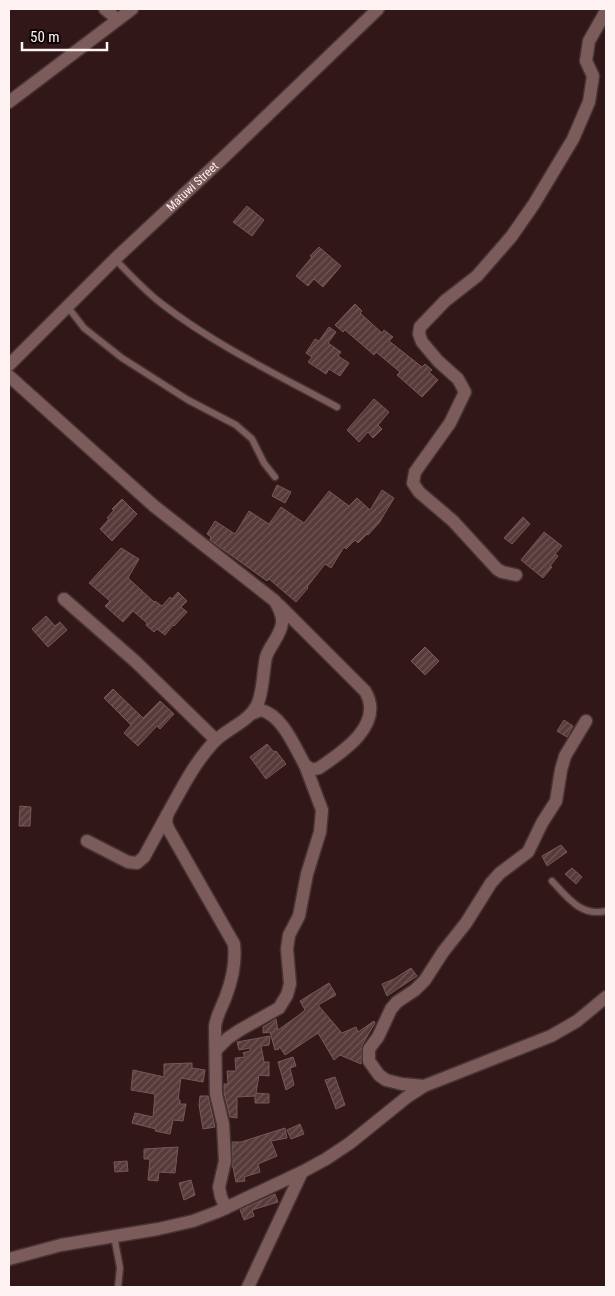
<svg xmlns="http://www.w3.org/2000/svg" width="615" height="1296" font-family="'Roboto Condensed',sans-serif">
	<style>
		.building { fill: url(#building-hatch); stroke: #785858 }
		.lines { fill: none; stroke-linecap: round; stroke-linejoin: round }
		.service-casing { stroke: #463334; stroke-width: 9 }
		.minor-casing { stroke: #463334; stroke-width: 15 }
		.service { stroke: #7c5c5b; stroke-width: 6 }
		.minor { stroke: #7c5c5b; stroke-width: 12 }
		.labels { text-anchor: middle; dominant-baseline: central; stroke-width: 4.5; stroke-linejoin: round; paint-order: stroke }
		.street-label { font-size: 12px; fill: #fef2f2; stroke: #110607 }
	</style>
	<defs>
		<pattern id="building-hatch" width="6" height="6" patternUnits="userSpaceOnUse" patternTransform="scale(1.25)"><rect width="6" height="6" fill="#573a3a"/><path d="M-1 1l2-2M0 6l6-6M5 7l2-2" fill="none" stroke="#705757"/></pattern>
	</defs>
	<rect width="100%" height="100%" fill="#311718"/>
	<g class="building">
		<path d="M247,206L264,220L252,236L233,222Z"/>
		<path d="M319,247L341,266L323,287L314,279L308,286L296,276L312,257L310,256Z"/>
		<path d="M355,304L362,311L360,313L382,333L384,330L393,337L389,341L422,367L425,364L432,370L429,372L438,380L422,397L397,375L400,372L376,352L374,355L345,330L343,332L335,325Z"/>
		<path d="M329,327L336,332L328,343L341,352L338,356L349,363L340,376L329,369L326,374L308,362L312,357L306,353L315,339L319,341Z"/>
		<path d="M374,399L389,412L378,425L382,429L373,438L368,432L359,442L347,430Z"/>
		<path d="M277,485L291,492L285,503L272,496Z"/>
		<path d="M382,490L394,498L379,523L368,535L367,534L358,543L355,540L346,549L344,547L331,568L325,564L307,587L308,588L296,602L269,579L267,581L214,543L210,540L211,537L207,534L215,521L235,534L249,511L269,524L281,507L304,523L329,491L349,506L357,498L370,510Z"/>
		<path d="M122,499L137,514L112,541L100,529L109,519L107,518L114,510L112,509Z"/>
		<path d="M523,517L530,524L512,544L504,538Z"/>
		<path d="M544,532L562,546L555,554L558,556L550,566L552,567L543,578L521,560Z"/>
		<path d="M121,548L139,559L128,578L154,602L155,601L162,606L170,597L172,599L178,592L187,601L181,607L187,612L174,626L173,625L165,635L157,629L154,632L146,625L147,623L133,611L123,622L105,606L110,601L89,583Z"/>
		<path d="M46,616L55,626L60,622L67,630L48,647L32,629Z"/>
		<path d="M425,647L439,661L425,675L411,661Z"/>
		<path d="M113,689L143,718L160,701L174,714L160,729L157,726L138,746L124,733L131,725L104,698Z"/>
		<path d="M564,720L573,726L567,737L557,731Z"/>
		<path d="M267,744L274,752L276,751L286,764L266,779L250,757Z"/>
		<path d="M20,806L31,807L30,826H19Z"/>
		<path d="M561,845L567,852L547,866L542,856Z"/>
		<path d="M572,868L582,877L576,884L565,874Z"/>
		<path d="M411,968L417,976L387,996L382,984L394,979Z"/>
		<path d="M329,983L336,995L318,1005L342,1033L356,1027L358,1032L374,1021L375,1023L362,1045L361,1064L340,1055L334,1060L318,1033L285,1055L279,1046V1049L275,1050L270,1032L263,1033V1027L276,1019L278,1030L299,1015L305,1010L300,1001Z"/>
		<path d="M270,1036L269,1045L261,1046L264,1062H269V1076L259,1075L256,1093L269,1094V1103H255V1096L237,1097V1118L230,1117L224,1093V1084H228L227,1071H236L235,1058L245,1057L243,1053L250,1051V1048L239,1050L237,1042Z"/>
		<path d="M293,1057L296,1066L290,1068L294,1085L286,1090L278,1062Z"/>
		<path d="M192,1063V1068L205,1070L203,1082L181,1078L178,1100H180V1104H186L183,1121L173,1120L170,1134L155,1131L156,1129L132,1123L135,1113L153,1117L155,1094L131,1090L133,1070L164,1077V1064Z"/>
		<path d="M335,1077L345,1105L336,1109L325,1080Z"/>
		<path d="M200,1096H208L215,1127L203,1129L199,1105Z"/>
		<path d="M300,1124L304,1134L291,1139L287,1130Z"/>
		<path d="M285,1128L287,1138L271,1141L277,1156L258,1164L260,1172L244,1177L245,1181L236,1182L233,1167H232V1142H241Z"/>
		<path d="M178,1147L175,1173L159,1172L158,1181L148,1180L150,1159H144V1149Z"/>
		<path d="M127,1161L128,1171L115,1172L114,1162Z"/>
		<path d="M191,1180L195,1195L184,1200L179,1183Z"/>
		<path d="M275,1194L278,1202L252,1210L254,1216L244,1220L240,1210Z"/>
	</g>
	<g class="lines">
		<defs>
			<g id="service">
				<path d="M115,259C130,275 145,291 162,304C215,345 278,375 337,407"/>
				<path d="M67,306L84,328L122,358L188,400L236,425L252,439L264,463L275,477"/>
				<path d="M552,881C567,897 581,917 606,911"/>
				<path d="M114,1236L120,1268L118,1287"/>
			</g>
			<g id="minor">
				<path d="M105,9L117,19"/>
				<path d="M9,102L132,9"/>
				<path id="s1" d="M9,365L115,259L224,157L378,9"/>
				<path d="M9,376L154,506L275,601C279,608 283,615 282,623C281,635 270,645 266,657C263,671 263,694 257,705C249,722 226,729 214,742C194,763 181,790 167,815L166,823L169,830L234,944C236,961 232,980 226,996C222,1007 216,1016 215,1027L216,1094L223,1124L225,1161L219,1187L221,1197L226,1208"/>
				<path d="M516,575L502,572L497,569L453,521L419,492L413,483L415,472L450,423L465,392L458,379L438,361L422,342L419,334L420,327L445,301L477,276L511,237L534,204L573,139L589,102L593,76L586,61L589,41L606,11"/>
				<path d="M64,599L136,662L216,740"/>
				<path d="M251,714L261,710C283,716 294,746 305,765C310,769 313,770 319,768C343,752 385,724 365,691L279,605"/>
				<path d="M87,841L128,862L137,863L144,857L167,815"/>
				<path d="M216,1050L228,1038L240,1030L279,1008L287,995L290,984L287,949L289,935L299,916L307,874L320,832L322,810L305,765"/>
				<path d="M424,1086L402,1084L386,1080L379,1075L369,1061V1049L378,1037L391,1009L397,1002L415,990L425,980L443,952L466,923L491,883L500,873L528,852L542,823L556,801L561,770L565,756L586,721"/>
				<path d="M9,1259L61,1245L158,1229L193,1221L217,1212L302,1172L326,1159L350,1143L407,1097L424,1086L551,1036L577,1021L606,997"/>
				<path d="M248,1287L302,1172"/>
			</g>
		</defs>
		<use href="#service" class="service-casing"/>
		<use href="#minor" class="minor-casing"/>
		<use href="#service" class="service"/>
		<use href="#minor" class="minor"/>
	</g>
	<g class="labels">
		<g class="street-label">
			<text stroke="none"><textPath href="#s1" startOffset="256">Matuwi Street</textPath></text>
		</g>
	</g>
	<rect width="615" height="1296" fill="none" stroke="#fef2f2" stroke-width="20"/>
	<path d="M22 42v8h85v-8" fill="none" stroke="#fef2f2" stroke-width="2.5"/>
	<text x="30" y="42" font-size="15" fill="#fef2f2" stroke="#110607" stroke-width="4" paint-order="stroke">50 m</text>
</svg>
